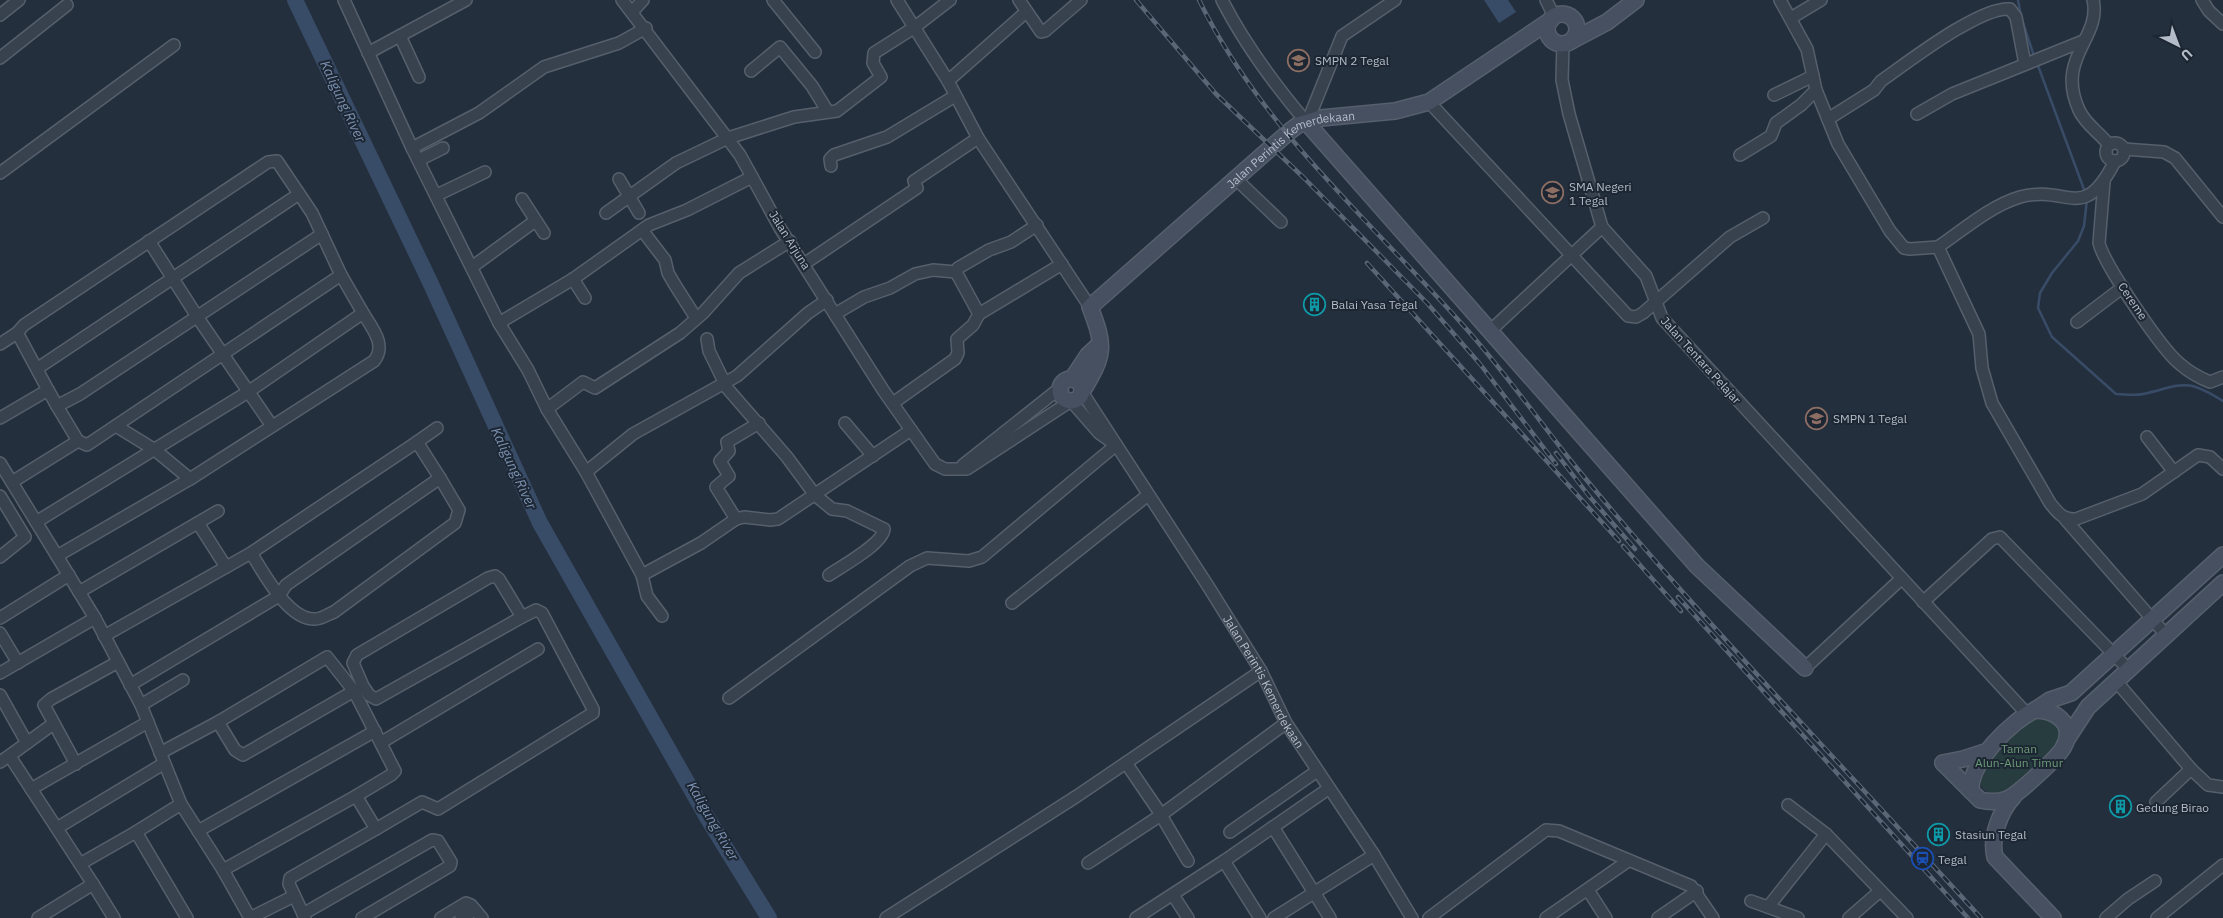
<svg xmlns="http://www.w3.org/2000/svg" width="2223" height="918" font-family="'IBM Plex Sans',sans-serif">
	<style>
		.green { fill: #263c3f }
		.water { fill: #394c67 }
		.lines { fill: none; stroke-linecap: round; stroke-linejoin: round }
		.stream { stroke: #394c67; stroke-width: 2.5 }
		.river { stroke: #394c67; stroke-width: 16 }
		.street-casing { stroke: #565f6c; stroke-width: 14 }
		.secondary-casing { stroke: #565f6c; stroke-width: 18 }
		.street { stroke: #38414e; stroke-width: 11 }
		.secondary { stroke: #465061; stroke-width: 15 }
		.rail-casing { stroke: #5a6575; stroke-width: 4.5 }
		.rail { stroke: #1d2633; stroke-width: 2.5; stroke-dasharray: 8; stroke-linecap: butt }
		.labels { text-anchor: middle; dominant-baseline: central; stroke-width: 4; stroke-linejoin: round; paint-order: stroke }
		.poi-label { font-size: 12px; fill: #b4bcc9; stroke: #1d2633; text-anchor: start }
		.street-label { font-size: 12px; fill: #b4bcc9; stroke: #1d2633 }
		.park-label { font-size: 12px; fill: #6b9a76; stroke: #1d2633 }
		.water-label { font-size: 14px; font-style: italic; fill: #7c92b1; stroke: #1d2633 }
	</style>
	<rect width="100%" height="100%" fill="#242f3e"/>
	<path class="green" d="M2048,715L2062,731L2056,747L2005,793L1993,795L1983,789L1978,778L1985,762L2031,719Z"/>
	<path class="water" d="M1484,0H1508L1516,12L1499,23Z"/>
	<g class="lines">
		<g class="stream">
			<path d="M2018,0L2021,16"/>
			<path d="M2023,23L2034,56"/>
			<path d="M2037,63L2085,192"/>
			<path d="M2087,199L2084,226L2078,241L2052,273L2040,293L2038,308L2052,337L2116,394C2125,394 2135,396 2143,394C2183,385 2185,377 2223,401"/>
		</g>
		<path class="river" d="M295,0L430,282L540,523L708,819L769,918"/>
		<defs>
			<g id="street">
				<path d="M344,0L412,148L499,323L528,370L547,409L586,472L642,575L701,543L736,519L744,517L770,520L778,519L911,430"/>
				<path d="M622,0L740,155L780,228L883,390L935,464L945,469H967L1071,401L1099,433L1116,445"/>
				<path d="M773,0L815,52"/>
				<path d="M897,0L948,81L978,138L1090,307"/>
				<path d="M1019,0L1041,32L1045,31L1081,0"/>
				<path d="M1222,0C1245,45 1274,84 1307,123"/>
				<path d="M1546,0L1554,16"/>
				<path d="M1780,0L1807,49L1816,90L1838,144L1890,231L1904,248L1910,249L1938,247L1979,334L1982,368L1992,403L2050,503C2058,513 2062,519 2076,519L2142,494L2198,455L2210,457L2223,469"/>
				<path d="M2093,0C2102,38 2055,57 2079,110C2085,124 2100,133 2109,145"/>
				<path d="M2202,0L2209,11L2223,24"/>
				<path d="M632,12L643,0"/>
				<path d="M0,15L19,0"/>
				<path d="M1791,18L1821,0"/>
				<path d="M400,36L419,77"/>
				<path d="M1563,44L1562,80L1569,114L1602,227L1646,276L1662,318L2027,714"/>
				<path d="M368,53L466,0"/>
				<path d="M0,58L67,5"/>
				<path d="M751,71L780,47L812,86L828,112"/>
				<path d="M948,81L1026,12"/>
				<path d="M1774,95L1813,76"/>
				<path d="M1429,102L1628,316L1636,317L1643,313L1730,237L1763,218"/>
				<path d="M1917,114L1952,94L2083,41"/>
				<path d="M1828,119L1874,90L1881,81C1907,63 1980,6 2010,9L2016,17L2025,64"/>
				<path d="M1307,123L1342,36L1395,0"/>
				<circle cx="2115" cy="152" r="9"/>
				<path d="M412,148L479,113L544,67L619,43L646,28"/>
				<path d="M2124,149L2164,152L2175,158L2223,217"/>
				<path d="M1740,155L1771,136L1776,123L1801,105L1816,90"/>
				<path d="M419,160L443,148"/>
				<path d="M831,166L830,159L834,155L887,137L955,96"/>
				<path d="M0,173L174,45"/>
				<path d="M619,179L639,213"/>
				<path d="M1236,179L1281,222"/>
				<path d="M2104,182L2099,243C2104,264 2162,350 2180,364C2188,371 2200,378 2210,382L2223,377"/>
				<path d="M437,195L485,172"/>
				<path d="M522,199L544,233"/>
				<path d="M606,213L676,163L728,138L794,117L837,111L881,77L873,63L874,53L915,27L950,0"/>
				<path d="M642,230L665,260L668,273L675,285L696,318"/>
				<path d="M149,241L198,318L272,426"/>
				<path d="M1938,247C1963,230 1990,206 2020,197C2068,184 2083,225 2115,161"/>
				<path d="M804,264L917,188L914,181L978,138"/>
				<path d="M472,267L535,221"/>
				<path d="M573,279L585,298"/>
				<path d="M835,314L864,297L890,288L915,274L933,270L956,272"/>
				<path d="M979,314L956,272L958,268L989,250L1011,242L1037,225"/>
				<path d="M2077,322L2123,287"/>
				<path d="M499,323L573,279L649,225L687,210L752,177"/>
				<path d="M1491,330L1602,227"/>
				<path d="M707,339L709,351L727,388L787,457L815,495L832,509L847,511L884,529C883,544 842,566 829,575"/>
				<path d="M0,344L17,333"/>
				<path d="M38,368L299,194"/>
				<path d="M48,390L57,406L80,394L322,234"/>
				<path id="s1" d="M1082,392L1208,586L1261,671L1286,723L1374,855L1412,918"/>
				<path d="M893,403L955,359L958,353L957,339L973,325L979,314L1062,264"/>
				<path d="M57,406L78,441"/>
				<path d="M547,409L583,382L595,388L680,333L703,313L739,273L790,241"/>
				<path d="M0,418L48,390L19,336L17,333L24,325L268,162L277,161L312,213L341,275L363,313L248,392L36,522"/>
				<path d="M845,423L873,456"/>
				<path d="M116,426L155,450L190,479"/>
				<path d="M2147,437L2174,472"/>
				<path d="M417,442L437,428"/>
				<path d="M0,463L95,618L141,705L181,804L223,870L250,918"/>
				<path d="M963,465L1060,388"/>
				<path d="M586,472L633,434L737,376L808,313L827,300"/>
				<path d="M12,482L78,441L87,445L341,275"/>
				<path d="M0,496L25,537L0,557"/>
				<path d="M736,519L716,487L729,476L720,461L729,451L727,442L759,423"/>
				<path d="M2065,519L2166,635"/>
				<path d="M198,523L226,567"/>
				<path d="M251,553C264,573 288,620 315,619C322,619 328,614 334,612L455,523L459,510L440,478"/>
				<path d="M57,556L190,479L374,361C387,345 372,328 363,313"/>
				<path d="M642,575L647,596L662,616"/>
				<path d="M79,592L218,511"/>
				<path d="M1923,602L1992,539L2000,537L2128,669"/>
				<path d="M1012,603L1148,495"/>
				<path d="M0,618L69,575"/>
				<path d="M0,633L18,663"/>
				<path d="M104,636L251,553L417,442L440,478L286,585L279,596L130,685"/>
				<path d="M1805,668L1901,579"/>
				<path d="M0,673L95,618"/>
				<path d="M2116,681L2191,769L2208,785L2223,787"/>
				<path d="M0,695L27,743"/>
				<path d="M729,698L910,566L927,558L969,561L982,557L1116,445"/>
				<path d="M141,705L183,680"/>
				<path d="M218,722L327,657L354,691L363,686L369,695L376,699L522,617L499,579L495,576L488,578L357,655L353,663L363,686"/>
				<path d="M382,742L538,649"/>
				<path d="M160,753L218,722L235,750L243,755L354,691L395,771L391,775L356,796"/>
				<path d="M9,756L53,724"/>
				<path d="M0,762L9,756L11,758L93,884L38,918"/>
				<path d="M1126,763L1158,810L1188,861"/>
				<path d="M76,764L44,705L51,699L118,662"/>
				<path d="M31,789L148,722"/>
				<path d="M2156,802L2191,769"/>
				<path d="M181,804L136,832L187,918"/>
				<path d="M1788,805L1826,834L1907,918"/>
				<path d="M1273,827L1330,918"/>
				<path d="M57,828L163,764"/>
				<path d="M376,829L422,802L438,809L593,713V709L542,613L536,610L522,617"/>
				<path d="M198,831L375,731"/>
				<path d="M1230,832L1317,771"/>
				<path d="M1224,861L1260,918"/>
				<path d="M1088,863L1161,815L1286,723"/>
				<path d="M80,864L136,832"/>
				<path d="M223,870L356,796L376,829L290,878L289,884L305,918"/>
				<path d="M93,884L114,918"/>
				<path d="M1588,890L1606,918"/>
				<path d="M1173,895L1188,918"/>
				<path d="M1751,901L1798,918"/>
				<path d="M1768,907L1826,834"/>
				<path d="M303,914L432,840L438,841L451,862L450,866L362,918"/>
				<path d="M250,918L294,896"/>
				<path d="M441,918L466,903L471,905L482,918"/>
				<path d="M461,918L475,910"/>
				<path d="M886,918L1077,796L1261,671"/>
				<path d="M1136,918L1224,861L1328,789"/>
				<path d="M1274,918L1374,855"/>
				<path d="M1429,918L1546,830L1559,831L1691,886L1713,918"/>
				<path d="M1546,918L1628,861"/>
				<path d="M1658,918L1697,891"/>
				<path d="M1849,918L1880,891"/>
				<path d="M2106,918L2128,899L2155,881"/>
				<path d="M2157,918L2223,865"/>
			</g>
			<g id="secondary">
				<circle cx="1562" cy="29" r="15"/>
				<path d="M1571,41L1607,22L1636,0"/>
				<path d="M1307,123L1697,566L1805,668"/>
				<circle cx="1071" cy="390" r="11"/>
				<path d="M1072,379L1088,355L1100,344"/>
				<path id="s2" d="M1082,392C1104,355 1106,348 1090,307L1290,131L1298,125L1321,118L1395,111L1429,102L1551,20"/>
				<path d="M2035,710C2055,710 2076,724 2064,746C2060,756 2017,795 2007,799C1999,802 1989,802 1980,800L1971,791C1969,763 2011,721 2035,710Z"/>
				<path d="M2035,710L2050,700L2071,693L2223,555"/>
				<path d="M2067,739L2088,707L2223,583"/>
				<path d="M1943,763L1963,759L1988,751"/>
				<path d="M1943,763L1971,791"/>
				<path d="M2014,796C2000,811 1990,837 1995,857L2053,918"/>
			</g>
		</defs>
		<use href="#street" class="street-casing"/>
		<use href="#secondary" class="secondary-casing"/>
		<use href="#street" class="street"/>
		<use href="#secondary" class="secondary"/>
		<defs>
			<g id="rail">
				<path d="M1136,0L1216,94L1304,178L1427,303L1480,364L1556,464"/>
				<path d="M1199,0C1263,131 1375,225 1470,333C1503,371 1533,412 1564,452C1594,490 1626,527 1658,564C1763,684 1874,800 1981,918"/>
				<path d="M1367,263L1619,541"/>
				<path d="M1556,453L1589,496L1635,549"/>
				<path d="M1623,546L1681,611"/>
				<path d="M1678,597L1968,918"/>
			</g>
		</defs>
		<use href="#rail" class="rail-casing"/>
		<use href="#rail" class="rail"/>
	</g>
	<defs>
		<symbol id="school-ring" viewBox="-11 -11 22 22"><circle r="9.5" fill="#1d2633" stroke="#8d6e63" stroke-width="1.5"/><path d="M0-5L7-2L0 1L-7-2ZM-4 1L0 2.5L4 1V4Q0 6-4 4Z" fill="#8d6e63"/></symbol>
		<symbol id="building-ring" viewBox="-11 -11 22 22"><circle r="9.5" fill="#1d2633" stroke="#0f9aa8" stroke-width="1.5"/><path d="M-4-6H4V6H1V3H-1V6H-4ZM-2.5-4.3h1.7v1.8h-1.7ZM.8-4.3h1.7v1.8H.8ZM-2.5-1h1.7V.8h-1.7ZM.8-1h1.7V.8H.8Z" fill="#0f9aa8"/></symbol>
		<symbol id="station-ring" viewBox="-11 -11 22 22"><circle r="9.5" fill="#1d2633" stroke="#1a4fb4" stroke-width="1.5"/><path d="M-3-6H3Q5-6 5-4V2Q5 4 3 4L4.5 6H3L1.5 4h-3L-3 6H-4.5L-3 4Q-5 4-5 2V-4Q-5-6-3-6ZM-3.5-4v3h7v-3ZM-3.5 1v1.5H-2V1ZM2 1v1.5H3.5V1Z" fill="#1a4fb4"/></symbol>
	</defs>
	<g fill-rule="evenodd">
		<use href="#school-ring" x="1286" y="48" width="25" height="25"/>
		<use href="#school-ring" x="1540" y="180" width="25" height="25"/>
		<use href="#building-ring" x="1302" y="292" width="25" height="25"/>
		<use href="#school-ring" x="1804" y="406" width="25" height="25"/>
		<use href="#building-ring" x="2108" y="794" width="25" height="25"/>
		<use href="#building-ring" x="1926" y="822" width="25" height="25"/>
		<use href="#station-ring" x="1910" y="846" width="25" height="25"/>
	</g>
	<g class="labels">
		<g class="poi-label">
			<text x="1315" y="60">SMPN 2 Tegal</text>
			<text x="1569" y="186">SMA Negeri<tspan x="1569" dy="14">1 Tegal</tspan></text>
			<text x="1331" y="304">Balai Yasa Tegal</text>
			<text x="1833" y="418">SMPN 1 Tegal</text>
			<text x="2136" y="807">Gedung Birao</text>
			<text x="1955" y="834">Stasiun Tegal</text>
			<text x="1938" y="859">Tegal</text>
		</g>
		<g class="street-label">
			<text stroke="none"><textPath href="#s2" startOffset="350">Jalan Perintis Kemerdekaan</textPath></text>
			<text transform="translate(790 240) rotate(58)">Jalan Arjuna</text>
			<text transform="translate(2133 301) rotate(56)">Cereme</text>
			<text transform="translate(1701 360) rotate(48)">Jalan Tentara Pelajar</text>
			<text stroke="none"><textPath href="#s1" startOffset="342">Jalan Perintis Kemerdekaan</textPath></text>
		</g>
		<g class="park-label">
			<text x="2019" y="748">Taman<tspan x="2019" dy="14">Alun-Alun Timur</tspan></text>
		</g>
		<g class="water-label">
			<text transform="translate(343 101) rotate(65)">Kaligung River</text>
			<text transform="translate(514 468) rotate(65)">Kaligung River</text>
			<text transform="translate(713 821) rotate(60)">Kaligung River</text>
		</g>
	</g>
	<g transform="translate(2178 45) rotate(138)" stroke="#1d2633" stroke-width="4" paint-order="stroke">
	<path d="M0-4L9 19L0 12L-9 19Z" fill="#b4bcc9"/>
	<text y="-8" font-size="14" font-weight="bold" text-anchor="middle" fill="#b4bcc9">U</text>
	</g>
</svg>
